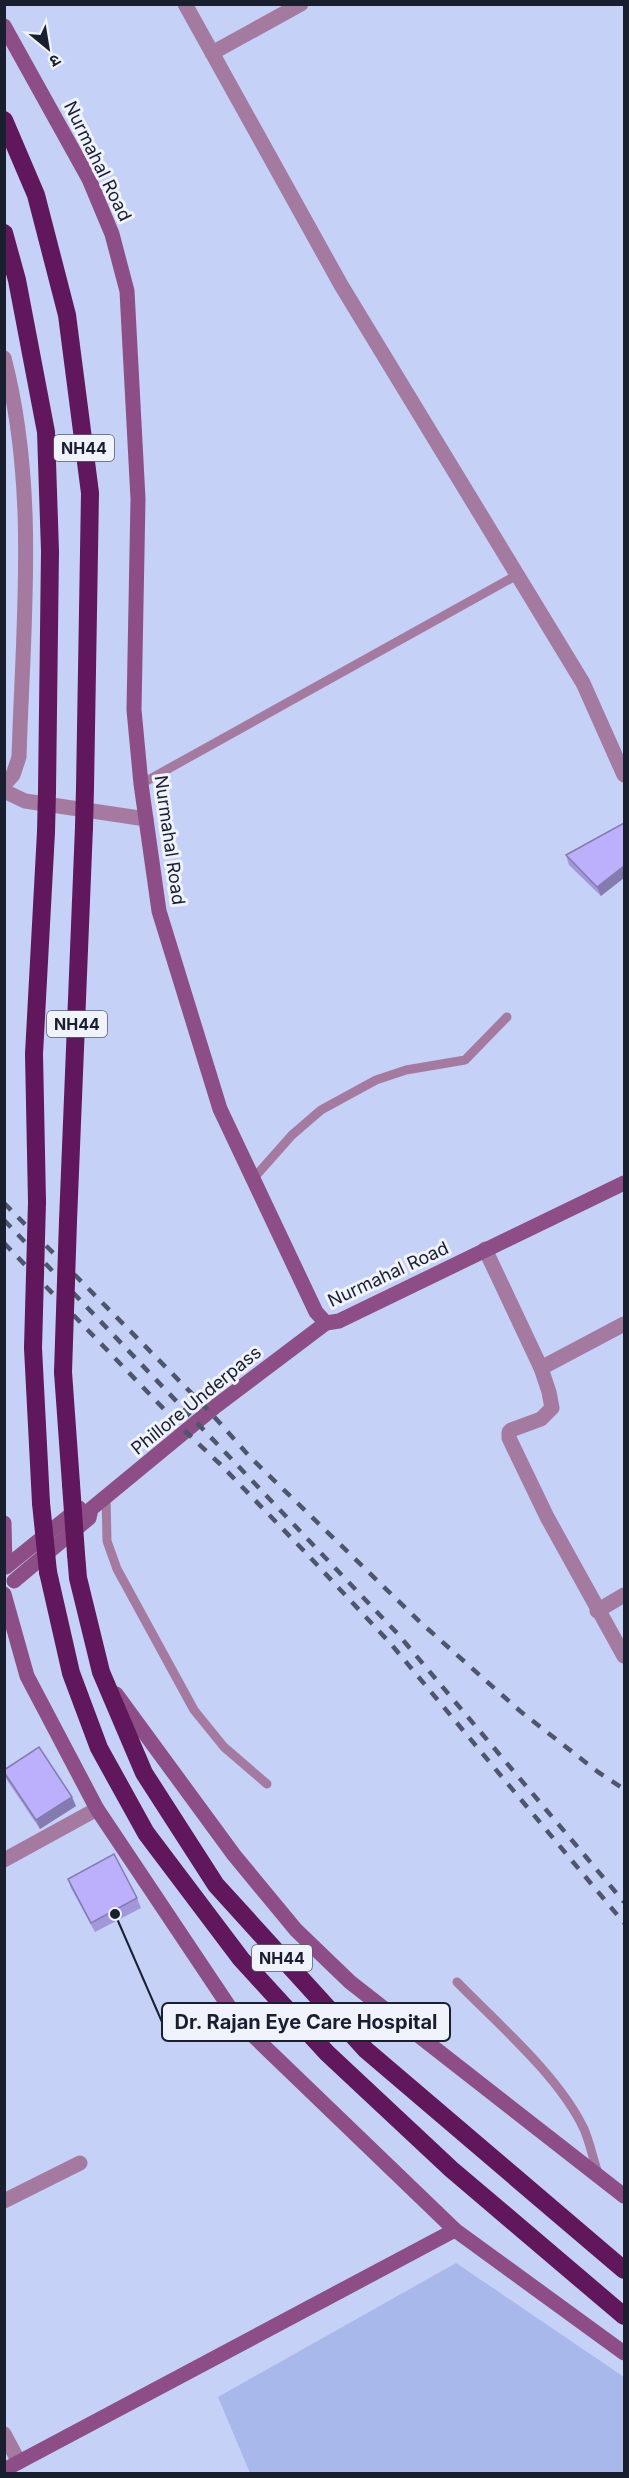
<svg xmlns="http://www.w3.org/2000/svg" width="629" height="2478" font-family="Inter,'Noto Sans Devanagari',sans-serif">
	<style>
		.green { fill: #a8b8ea }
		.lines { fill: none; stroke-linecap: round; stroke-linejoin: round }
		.lane { stroke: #a57aa0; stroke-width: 9 }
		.street { stroke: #a57aa0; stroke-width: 15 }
		.secondary { stroke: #8d4e87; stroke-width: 15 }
		.highway { stroke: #60175c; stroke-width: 18 }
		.rail { stroke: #4e556d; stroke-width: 4.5; stroke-dasharray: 10 10; stroke-linecap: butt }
		.highway-bridge { stroke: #60175c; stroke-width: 18 }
		.wall { fill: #a297d9 }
		.shaded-wall { fill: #847bb0 }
		.building { fill: #bcb0fc; stroke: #847bb0; stroke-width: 1.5 }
		.labels { text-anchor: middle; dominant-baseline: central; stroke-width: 6; stroke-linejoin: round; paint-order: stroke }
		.shield { fill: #f0f3fc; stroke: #5a5f6d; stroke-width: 1.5 }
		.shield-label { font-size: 16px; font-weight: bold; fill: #1a1f30 }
		.street-label { font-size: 18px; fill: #1a1f30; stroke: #f0f3fc }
		.leader { fill: none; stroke: #1a1f30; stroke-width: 2 }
		.callout-dot { fill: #1a1f30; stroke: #f0f3fc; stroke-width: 2 }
		.callout { fill: #f0f3fc; stroke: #1a1f30; stroke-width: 2 }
		.callout-label { font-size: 20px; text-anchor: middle; font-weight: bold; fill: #1a1f30 }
	</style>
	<rect width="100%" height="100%" fill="#c5d1f6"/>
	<path class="green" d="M456,2263L624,2377V2473H250L218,2397Z"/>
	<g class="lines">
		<g class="lane">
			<path d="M141,784L517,575"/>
			<path d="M253,1179L292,1135L321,1110L376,1080L406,1070L465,1060L507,1017"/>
			<path d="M106,1497L107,1541L117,1569L194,1710L224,1747L267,1784"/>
			<path d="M457,1982C498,2024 559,2076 584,2129C590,2143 593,2159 598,2173"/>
		</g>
		<g class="street">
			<path d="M185,4L341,285L583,683L624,775"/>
			<path d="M212,53L301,4"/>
			<path d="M4,358C38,488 23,624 19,757L13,775L4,785"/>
			<path d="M4,791L25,801L146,819"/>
			<path d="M485,1249L541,1368L549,1392L552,1408L541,1419L511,1430L509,1432V1438L547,1517L624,1656"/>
			<path d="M541,1368L624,1324"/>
			<path d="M597,1611L624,1595"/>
			<path d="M4,1860L97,1809"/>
			<path d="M4,2201L80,2163"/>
			<path d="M4,2434L19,2462"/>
		</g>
		<g class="secondary">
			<path d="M4,26L89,179L112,234L127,291L138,499L134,710L141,784L159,911L220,1109L316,1312L326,1323L339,1321L624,1183"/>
			<path d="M4,1523L5,1567"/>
			<path d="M6,1567L79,1508"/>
			<path d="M14,1581L89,1518L91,1509L216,1406L326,1323"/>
			<path d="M4,1594L27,1676L97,1809L240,2023L455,2230L624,2353"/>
			<path d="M116,1694L234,1855L296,1930L350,1982L624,2196"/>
			<path d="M4,2470L455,2230"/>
		</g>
		<g class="highway">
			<path d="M4,120L36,195L67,315L90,493L85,788"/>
			<path d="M4,233L17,280L46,432L50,551L47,791"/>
			<path d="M37,1202L34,1054L46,832"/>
			<path d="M68,1221L84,827"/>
			<path d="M33,1348L41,1503"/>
			<path d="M63,1372L71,1484"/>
			<path d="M76,1554L78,1578L101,1672L144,1773L216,1885L366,2050L624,2270"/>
			<path d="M48,1572L71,1673L99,1748L146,1833L241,1959L327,2053L451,2169L624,2316"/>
		</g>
		<g class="rail">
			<path d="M4,1203L210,1412L250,1457L420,1622L520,1711L598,1772L624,1789"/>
			<path d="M4,1220L397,1633L624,1902"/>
			<path d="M4,1243L186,1432L220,1464L306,1553L391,1644L624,1923"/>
		</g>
		<g class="highway-bridge">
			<path d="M84,827L85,788"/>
			<path d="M46,832L47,791"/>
			<path d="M33,1348L37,1202"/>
			<path d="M63,1372L68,1221"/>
			<path d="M71,1484L76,1554"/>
			<path d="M41,1503L48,1572"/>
		</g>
	</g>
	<g class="wall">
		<path d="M624,823L601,896L569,865L566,855Z"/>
		<path d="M4,1770L76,1806L40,1829L7,1780L4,1773Z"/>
		<path d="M68,1879L137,1898L141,1908L95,1932L71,1888Z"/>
	</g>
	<g class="shaded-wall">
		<path d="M624,866V878L601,896L597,887Z"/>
		<path d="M72,1797L76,1806L40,1829L36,1820Z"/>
	</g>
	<g class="building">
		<path d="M624,823V866L597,887L566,855Z"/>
		<path d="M39,1747L72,1797L36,1820L4,1772V1770Z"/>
		<path d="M114,1854L137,1898L91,1923L68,1879Z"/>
	</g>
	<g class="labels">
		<g class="shield">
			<rect x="54" y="435" width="60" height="26" rx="4.5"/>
			<rect x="47" y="1011" width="60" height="26" rx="4.5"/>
			<rect x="252" y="1945" width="60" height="26" rx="4.5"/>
		</g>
		<g class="shield-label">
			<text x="84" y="448">NH44</text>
			<text x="77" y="1024">NH44</text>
			<text x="282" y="1958">NH44</text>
		</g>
		<g class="street-label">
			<text transform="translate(98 161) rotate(64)">Nurmahal Road</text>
			<text transform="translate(170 840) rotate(82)">Nurmahal Road</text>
			<text transform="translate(388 1274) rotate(-25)">Nurmahal Road</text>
			<text transform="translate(196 1400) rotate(-39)">Phillore Underpass</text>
		</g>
	</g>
	<path class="leader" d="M115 1914L162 2022"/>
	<circle class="callout-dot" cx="115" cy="1914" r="6"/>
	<rect class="callout" x="162" y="2003" width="288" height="38" rx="6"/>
	<g class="callout-label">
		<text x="306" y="2029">Dr. Rajan Eye Care Hospital</text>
	</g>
	<rect width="629" height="2478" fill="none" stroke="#1a1f30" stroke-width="12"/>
	<g transform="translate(48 48) rotate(150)" stroke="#f0f3fc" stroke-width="4.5" paint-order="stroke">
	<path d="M0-4.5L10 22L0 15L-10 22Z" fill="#1a1f30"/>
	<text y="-9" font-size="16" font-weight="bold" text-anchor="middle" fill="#1a1f30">उ</text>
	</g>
</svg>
